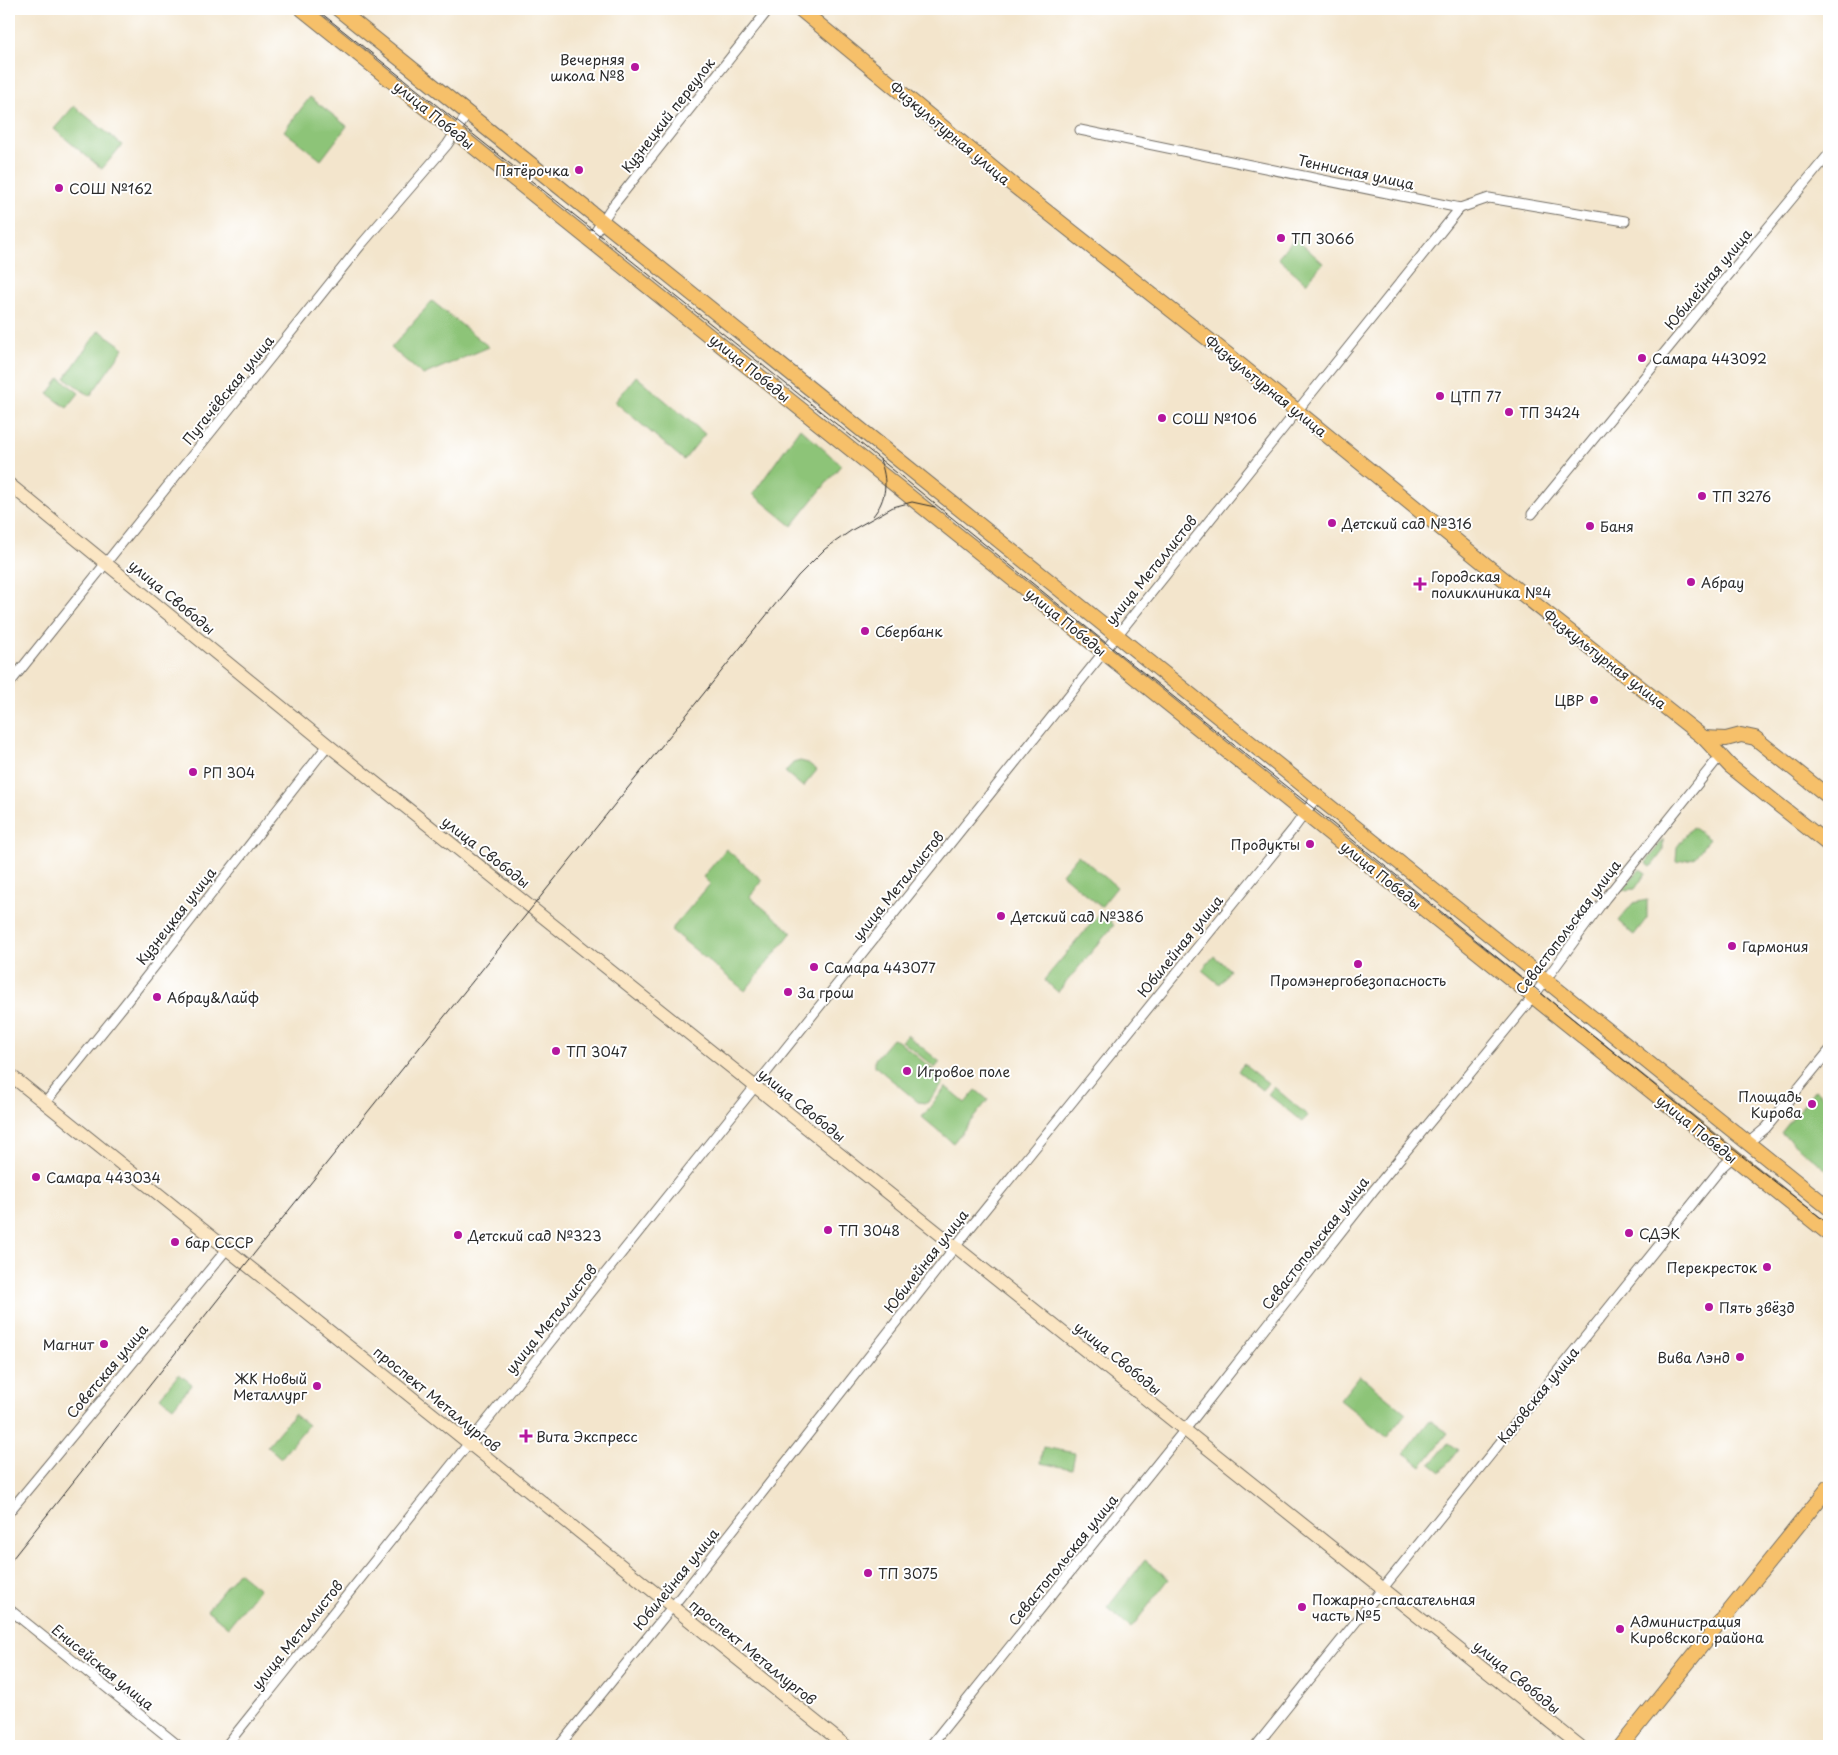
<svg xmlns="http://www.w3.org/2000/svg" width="1838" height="1755" font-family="'Playpen Sans',sans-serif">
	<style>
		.green { fill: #8dc478; stroke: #5c7852 }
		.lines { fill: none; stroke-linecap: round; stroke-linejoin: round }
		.street-casing { stroke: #716c63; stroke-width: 11 }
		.secondary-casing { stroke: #716c63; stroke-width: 14 }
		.primary-casing { stroke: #716c63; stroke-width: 16 }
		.street { stroke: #fff; stroke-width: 9 }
		.secondary { stroke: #fbe6c4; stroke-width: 12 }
		.primary { stroke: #f6c06b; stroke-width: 14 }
		.tram { stroke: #2b2b2b; stroke-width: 1 }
		.poi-dot { fill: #b5179e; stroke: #fff; stroke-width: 2 }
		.labels { text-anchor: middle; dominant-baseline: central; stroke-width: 4; stroke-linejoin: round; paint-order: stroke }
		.poi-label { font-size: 14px; fill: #2b2b2b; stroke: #fff; text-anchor: start }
		.street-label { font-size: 14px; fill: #2b2b2b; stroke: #fff }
	</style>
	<rect width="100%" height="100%" fill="#fff"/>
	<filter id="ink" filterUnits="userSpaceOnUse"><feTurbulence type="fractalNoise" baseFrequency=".02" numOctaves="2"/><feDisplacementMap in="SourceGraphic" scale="10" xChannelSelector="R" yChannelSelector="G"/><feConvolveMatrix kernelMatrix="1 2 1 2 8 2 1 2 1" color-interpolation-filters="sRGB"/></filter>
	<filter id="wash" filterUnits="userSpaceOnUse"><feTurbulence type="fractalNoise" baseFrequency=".0096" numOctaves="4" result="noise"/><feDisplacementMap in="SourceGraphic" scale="20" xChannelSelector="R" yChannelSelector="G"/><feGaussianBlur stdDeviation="1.12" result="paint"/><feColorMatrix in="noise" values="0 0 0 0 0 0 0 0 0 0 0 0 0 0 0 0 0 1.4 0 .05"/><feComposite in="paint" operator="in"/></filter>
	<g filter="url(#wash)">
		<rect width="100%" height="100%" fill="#f3e5cc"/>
		<g class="green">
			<path d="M310,97L347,126L321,160L284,131Z"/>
			<path d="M74,106L122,145L102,169L54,129Z"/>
			<path d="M1295,238L1323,263L1306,283L1278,258Z"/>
			<path d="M432,301L489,347L423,375L391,348Z"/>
			<path d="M99,330L124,348L90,396L65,378Z"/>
			<path d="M636,376L705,434L684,460L615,402Z"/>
			<path d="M60,378L79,393L67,408L48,394Z"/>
			<path d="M800,428L841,465L792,526L753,494Z"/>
			<path d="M800,761L808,763L817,770L803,787L785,772L793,763Z"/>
			<path d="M1692,827L1709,839L1694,858L1676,862L1677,847Z"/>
			<path d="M1663,839V851L1651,867L1646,863Z"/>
			<path d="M726,849L762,880L750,897L792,932L745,991L671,930L710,884L703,877Z"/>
			<path d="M1078,855L1117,887L1101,907L1062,874Z"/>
			<path d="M1640,869L1646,873L1635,889L1623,890Z"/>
			<path d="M1647,900V918L1634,935L1618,921L1633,903Z"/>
			<path d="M1100,913L1114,925L1058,992L1044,980Z"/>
			<path d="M1214,956L1230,970L1219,984L1202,970Z"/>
			<path d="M907,1035L940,1062L935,1068L902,1041Z"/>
			<path d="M892,1039L898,1041L942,1077L943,1084L927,1103L918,1102L875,1066V1059Z"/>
			<path d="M1244,1064L1268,1083L1262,1090L1238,1071Z"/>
			<path d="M946,1087L965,1103L976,1090L988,1100L953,1143L922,1117Z"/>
			<path d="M1274,1087L1308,1116L1302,1122L1268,1094Z"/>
			<path d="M1815,1090L1829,1101V1172L1781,1133Z"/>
			<path d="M179,1374L192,1384L173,1407L160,1397Z"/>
			<path d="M1360,1375L1406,1413L1387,1437L1340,1400Z"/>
			<path d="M294,1414L308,1425L281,1458L267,1446Z"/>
			<path d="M1430,1420L1448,1433L1422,1466L1404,1453Z"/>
			<path d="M1448,1443L1458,1450L1441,1472L1431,1464Z"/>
			<path d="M1043,1447L1075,1453L1072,1469L1040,1463Z"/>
			<path d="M1145,1560L1169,1579L1131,1628L1107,1608Z"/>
			<path d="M238,1572L259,1589L228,1627L207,1610Z"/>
		</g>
	</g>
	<g filter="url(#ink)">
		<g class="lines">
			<defs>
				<g id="street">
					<path d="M1080,130L1460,208L1489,198L1625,221"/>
					<path d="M590,240L611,208L769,9"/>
					<path d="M1532,514L1706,302L1829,154"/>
					<path d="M9,684L360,246L447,145L468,113"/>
					<path d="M45,1103L125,1004L328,745"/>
					<path d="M1748,1143L1766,1128L1829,1051"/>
					<path d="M9,1512L227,1249"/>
					<path d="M9,1609L179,1746"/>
					<path d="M226,1746L1460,208"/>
					<path d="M559,1746L681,1596L970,1228L1294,828L1318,795"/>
					<path d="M930,1746L1195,1417L1373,1191L1533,997L1605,899L1720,756"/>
					<path d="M1256,1746L1722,1167L1733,1157"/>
				</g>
				<g id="secondary">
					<path d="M9,484L328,745L1580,1746"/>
					<path d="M9,1074L846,1746"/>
				</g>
				<g id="primary">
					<path d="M302,9L1829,1234"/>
					<path d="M338,9L1829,1208"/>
					<path d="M800,9L1013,185L1227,354L1491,569L1704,738L1730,766L1829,845"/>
					<path d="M1704,738L1726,739L1741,735L1755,738L1829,797"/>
					<path d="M1621,1746L1829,1487"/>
				</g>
			</defs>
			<use href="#street" class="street-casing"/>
			<use href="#secondary" class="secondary-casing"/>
			<use href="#primary" class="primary-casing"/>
			<use href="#street" class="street"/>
			<use href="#secondary" class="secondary"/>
			<use href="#primary" class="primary"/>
			<g class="tram">
				<path d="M316,9L865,447L1096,635L1327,819L1738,1153L1829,1224"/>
				<path d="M873,516C887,499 888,480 880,460"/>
				<path d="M9,1563L261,1245L798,576L825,549L852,530L893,507L912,502L935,507"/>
			</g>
		</g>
	</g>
	<g class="poi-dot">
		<circle cx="635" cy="67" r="5"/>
		<circle cx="579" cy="170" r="5"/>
		<circle cx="59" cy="188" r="5"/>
		<circle cx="1281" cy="238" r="5"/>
		<circle cx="1642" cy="358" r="5"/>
		<circle cx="1440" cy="396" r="5"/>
		<circle cx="1509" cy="412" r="5"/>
		<circle cx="1162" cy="418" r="5"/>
		<circle cx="1702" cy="496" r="5"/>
		<circle cx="1332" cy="523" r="5"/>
		<circle cx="1590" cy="526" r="5"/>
		<circle cx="1691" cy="582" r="5"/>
		<path d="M1417.5 576.5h5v5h5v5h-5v5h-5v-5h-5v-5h5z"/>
		<circle cx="865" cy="631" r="5"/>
		<circle cx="1594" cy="700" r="5"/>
		<circle cx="193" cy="772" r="5"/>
		<circle cx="1310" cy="844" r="5"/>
		<circle cx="1001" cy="916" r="5"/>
		<circle cx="1732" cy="946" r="5"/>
		<circle cx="1358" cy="964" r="5"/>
		<circle cx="814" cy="967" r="5"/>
		<circle cx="788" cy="992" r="5"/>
		<circle cx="157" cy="997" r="5"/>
		<circle cx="556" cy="1051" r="5"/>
		<circle cx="907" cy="1071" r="5"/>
		<circle cx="1812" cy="1104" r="5"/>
		<circle cx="36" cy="1177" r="5"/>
		<circle cx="828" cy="1230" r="5"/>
		<circle cx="1629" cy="1233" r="5"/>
		<circle cx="458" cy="1235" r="5"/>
		<circle cx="175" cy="1242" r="5"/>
		<circle cx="1767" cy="1267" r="5"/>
		<circle cx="1709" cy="1307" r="5"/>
		<circle cx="104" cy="1344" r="5"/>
		<circle cx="1740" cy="1357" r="5"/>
		<circle cx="317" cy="1386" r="5"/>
		<path d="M523.5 1428.5h5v5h5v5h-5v5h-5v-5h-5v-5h5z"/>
		<circle cx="868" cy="1573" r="5"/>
		<circle cx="1302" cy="1607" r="5"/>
		<circle cx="1620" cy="1629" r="5"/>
	</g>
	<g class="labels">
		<g class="poi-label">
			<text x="625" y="59" text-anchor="end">Вечерняя<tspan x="625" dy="16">школа №8</tspan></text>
			<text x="569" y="170" text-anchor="end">Пятёрочка</text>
			<text x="69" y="188">СОШ №162</text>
			<text x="1291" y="238">ТП 3066</text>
			<text x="1652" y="358">Самара 443092</text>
			<text x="1450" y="396">ЦТП 77</text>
			<text x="1519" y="412">ТП 3424</text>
			<text x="1172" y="418">СОШ №106</text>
			<text x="1712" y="496">ТП 3276</text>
			<text x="1342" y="523">Детский сад №316</text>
			<text x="1600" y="526">Баня</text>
			<text x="1431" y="576">Городская<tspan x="1431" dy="16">поликлиника №4</tspan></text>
			<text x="1701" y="582">Абрау</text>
			<text x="875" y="631">Сбербанк</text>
			<text x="1584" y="700" text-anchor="end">ЦВР</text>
			<text x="203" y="772">РП 304</text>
			<text x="1300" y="844" text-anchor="end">Продукты</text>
			<text x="1011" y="916">Детский сад №386</text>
			<text x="1742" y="946">Гармония</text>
			<text x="824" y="967">Самара 443077</text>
			<text x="1358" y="980" text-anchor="middle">Промэнергобезопасность</text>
			<text x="798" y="992">За грош</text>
			<text x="167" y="997">Абрау&amp;Лайф</text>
			<text x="566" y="1051">ТП 3047</text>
			<text x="917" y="1071">Игровое поле</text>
			<text x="1802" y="1096" text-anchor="end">Площадь<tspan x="1802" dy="16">Кирова</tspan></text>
			<text x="46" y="1177">Самара 443034</text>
			<text x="838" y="1230">ТП 3048</text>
			<text x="1639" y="1233">СДЭК</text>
			<text x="468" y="1235">Детский сад №323</text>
			<text x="185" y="1242">бар СССР</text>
			<text x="1757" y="1267" text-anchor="end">Перекресток</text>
			<text x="1719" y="1307">Пять звёзд</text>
			<text x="94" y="1344" text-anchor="end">Магнит</text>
			<text x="1730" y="1357" text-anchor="end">Вива Лэнд</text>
			<text x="307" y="1378" text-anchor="end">ЖК Новый<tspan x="307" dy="16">Металлург</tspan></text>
			<text x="536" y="1436">Вита Экспресс</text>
			<text x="878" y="1573">ТП 3075</text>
			<text x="1312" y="1599">Пожарно-спасательная<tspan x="1312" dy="16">часть №5</tspan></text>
			<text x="1630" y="1621">Администрация<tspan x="1630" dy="16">Кировского района</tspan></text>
		</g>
		<g class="street-label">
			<text transform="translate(434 115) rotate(39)">улица Победы</text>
			<text transform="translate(668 115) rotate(-52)">Кузнецкий переулок</text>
			<text transform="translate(950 133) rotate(40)">Физкультурная улица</text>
			<text transform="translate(1356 172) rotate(12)">Теннисная улица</text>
			<text transform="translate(1708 279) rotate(-50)">Юбилейная улица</text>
			<text transform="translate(750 368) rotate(39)">улица Победы</text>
			<text transform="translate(1266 386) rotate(39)">Физкультурная улица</text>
			<text transform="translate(228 390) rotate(-51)">Пугачёвская улица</text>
			<text transform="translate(1151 570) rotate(-51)">улица Металлистов</text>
			<text transform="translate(172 597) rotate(40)">улица Свободы</text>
			<text transform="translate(1066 622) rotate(39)">улица Победы</text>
			<text transform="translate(1605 659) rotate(38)">Физкультурная улица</text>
			<text transform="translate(486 852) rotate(38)">улица Свободы</text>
			<text transform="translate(1381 875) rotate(39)">улица Победы</text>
			<text transform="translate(898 886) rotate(-51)">улица Металлистов</text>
			<text transform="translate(176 916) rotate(-52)">Кузнецкая улица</text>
			<text transform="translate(1568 927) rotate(-53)">Севастопольская улица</text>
			<text transform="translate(1180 946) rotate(-51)">Юбилейная улица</text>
			<text transform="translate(802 1105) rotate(39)">улица Свободы</text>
			<text transform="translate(1697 1129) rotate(39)">улица Победы</text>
			<text transform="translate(1315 1243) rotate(-52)">Севастопольская улица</text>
			<text transform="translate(926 1261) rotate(-52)">Юбилейная улица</text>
			<text transform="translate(551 1319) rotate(-51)">улица Металлистов</text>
			<text transform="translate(1118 1358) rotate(39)">улица Свободы</text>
			<text transform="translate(107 1371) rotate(-50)">Советская улица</text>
			<text transform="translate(1538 1395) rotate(-51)">Каховская улица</text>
			<text transform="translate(437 1399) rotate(39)">проспект Металлургов</text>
			<text transform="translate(1063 1560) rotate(-51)">Севастопольская улица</text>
			<text transform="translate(676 1579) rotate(-51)">Юбилейная улица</text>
			<text transform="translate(297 1635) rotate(-51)">улица Металлистов</text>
			<text transform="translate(753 1652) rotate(39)">проспект Металлургов</text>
			<text transform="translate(103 1667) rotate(39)">Енисейская улица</text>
			<text transform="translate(1517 1677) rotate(39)">улица Свободы</text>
		</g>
	</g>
	<rect width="1838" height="1755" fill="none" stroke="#fff" stroke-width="30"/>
</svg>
